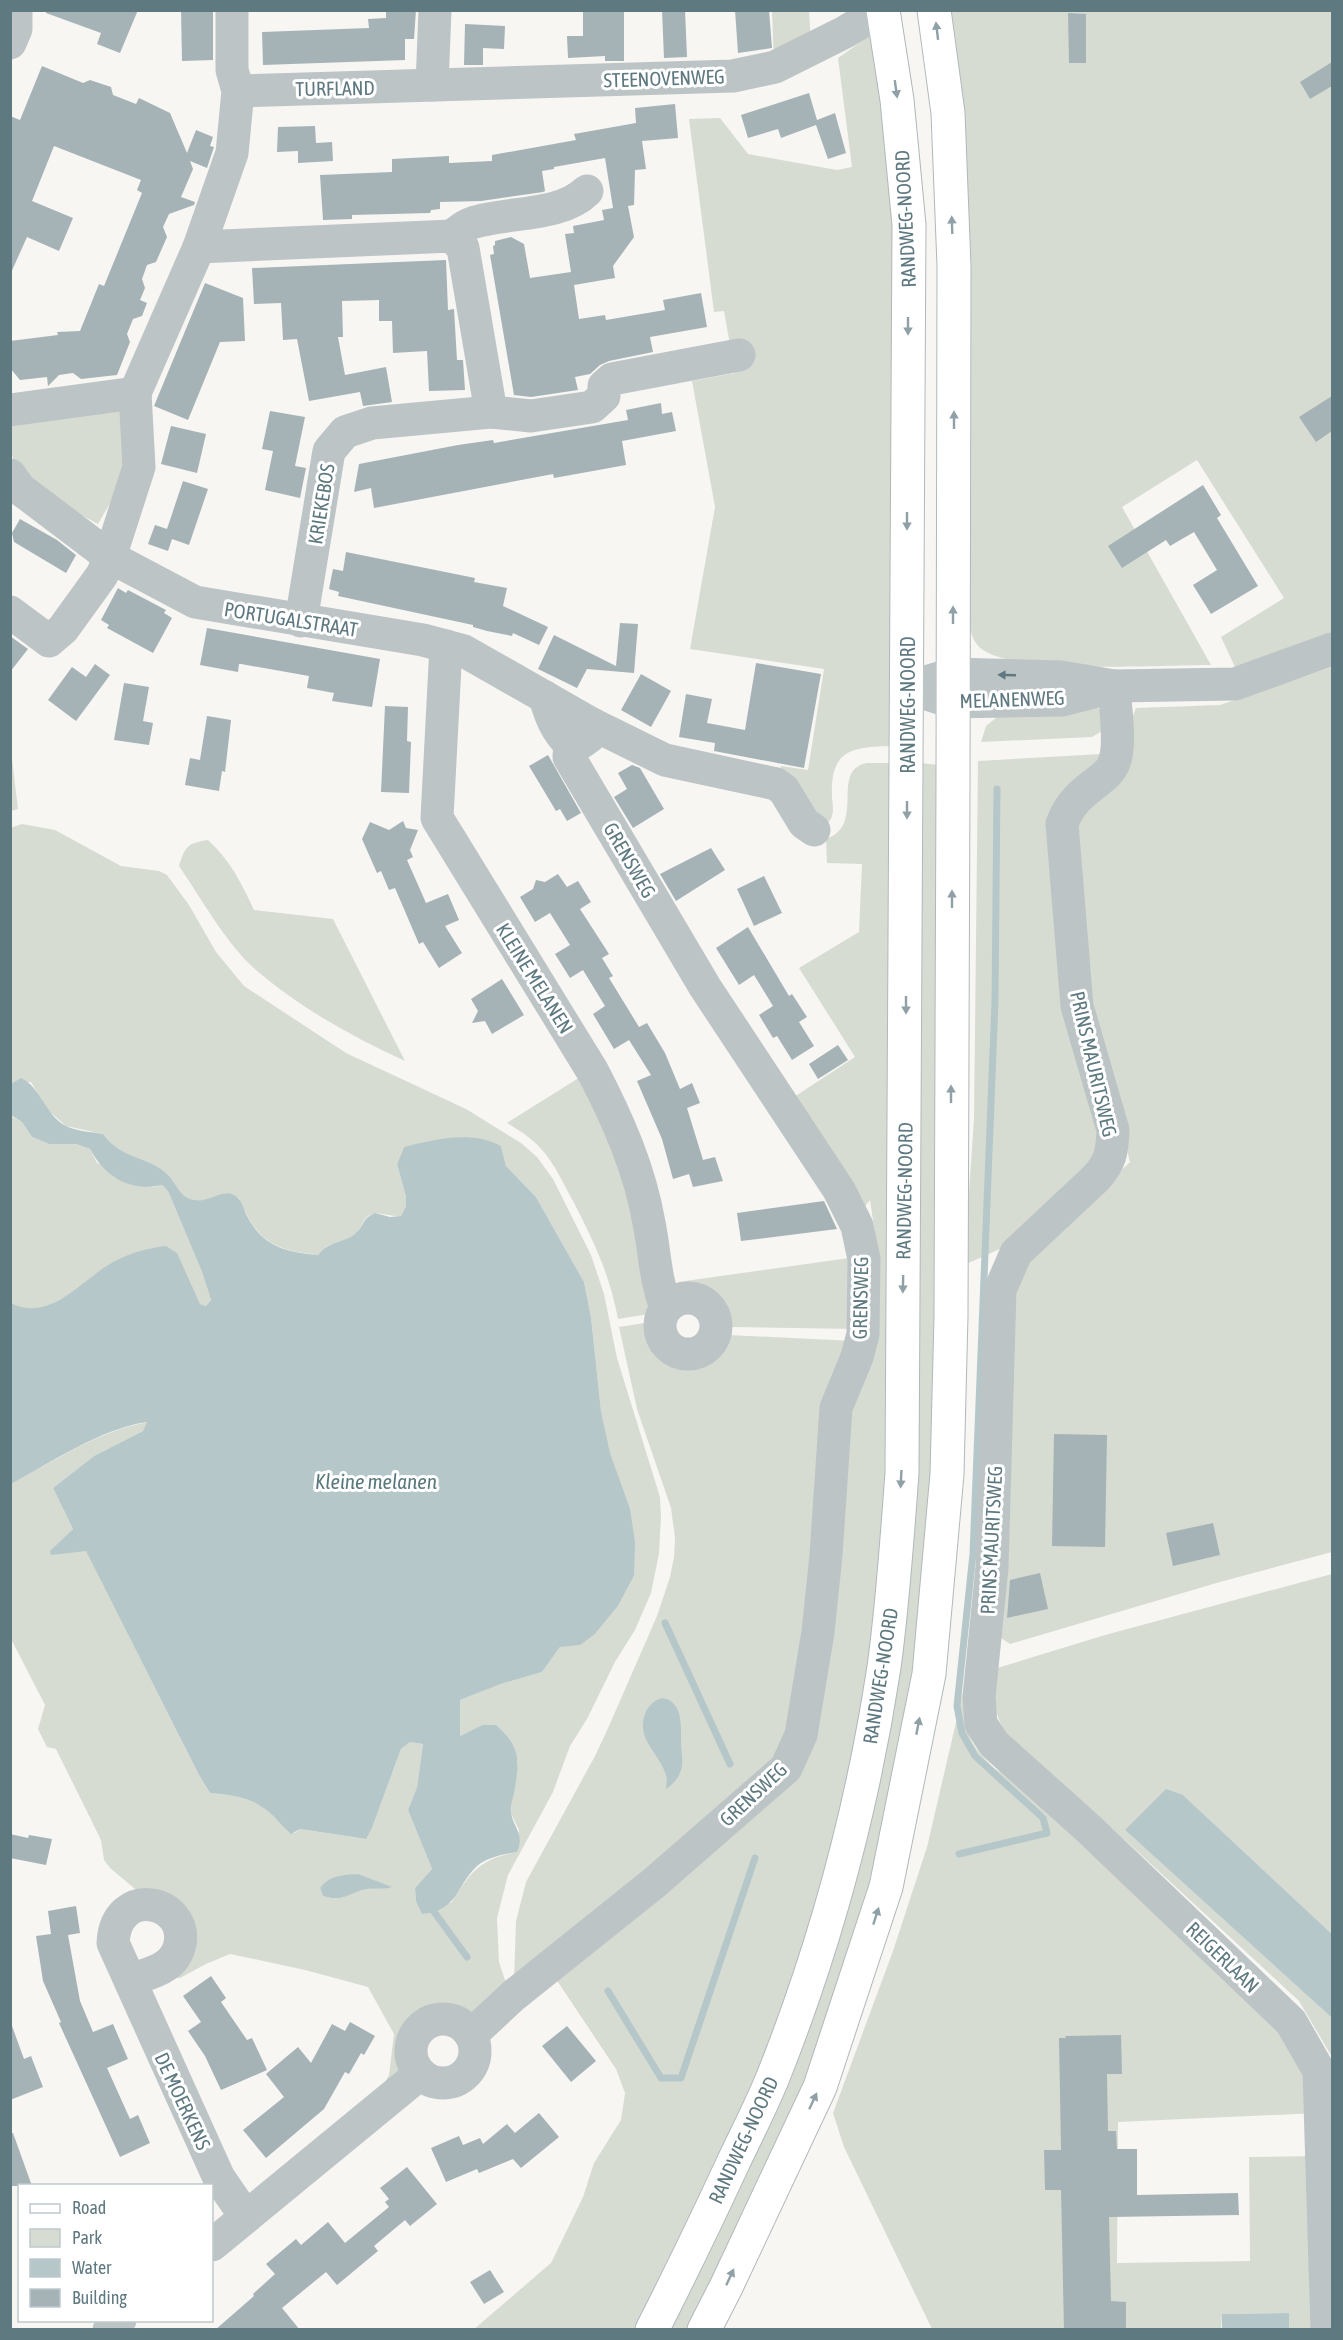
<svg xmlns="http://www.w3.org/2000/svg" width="1343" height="2340" font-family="'Asap Condensed',sans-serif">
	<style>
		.green { fill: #d7dcd2; fill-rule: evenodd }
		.water { fill: #b5c7c9 }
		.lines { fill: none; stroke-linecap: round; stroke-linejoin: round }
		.stream { stroke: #b5c7c9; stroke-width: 7 }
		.building { fill: #a5b3b6 }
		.major-casing { stroke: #b0b8bb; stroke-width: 35 }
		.minor { stroke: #bcc4c6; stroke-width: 33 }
		.major { stroke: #fff; stroke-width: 33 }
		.oneway { fill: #8fa1a7 }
		.oneway2 { fill: #5f7981 }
		.labels { text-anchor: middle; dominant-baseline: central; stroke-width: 6; stroke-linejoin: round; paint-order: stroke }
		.street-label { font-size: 20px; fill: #5f7981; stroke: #fff }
		.water-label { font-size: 21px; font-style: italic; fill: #5a797c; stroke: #fff }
	</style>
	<rect width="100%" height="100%" fill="#f7f6f3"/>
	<g class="green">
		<path d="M772,11H809L811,43L774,63Z"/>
		<path d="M950,11H1332V641L1235,667L1221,637L1284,598L1197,460L1122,507L1211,665C1164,665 1017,674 983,650C972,643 970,629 967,618L962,107Z"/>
		<path d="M878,30L884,74L894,244L892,746C852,747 830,749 832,797C833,808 835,816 827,824L777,779L781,766L808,770L824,669L690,649L715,507L692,381L735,373L724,311L714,312L689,119L720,118L748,154L837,170L852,167L838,58Z"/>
		<path d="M123,411L127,474L98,524L23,484L11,453L10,423Z"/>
		<path d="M1332,667V1552L1220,1582L1010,1644L995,1634L1009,1296L1027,1259L1130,1162L1081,965L1069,839L1127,731L1136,708L1220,705Z"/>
		<path d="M1092,705L1102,710V731L1092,737L981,742L986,726L1002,713Z"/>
		<path d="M10,742L18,809L11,811H10Z"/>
		<path d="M1102,754L1068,795L1104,1132L1100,1156L1013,1243L964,1265L974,1119L978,761Z"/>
		<path d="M867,763H891L885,1520L874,1634L855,1756L810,1931L780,2020L748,2096L670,2261L635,2329L473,2330L551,2263L583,2197L594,2163L621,2120L625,2093L616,2069L554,1976L793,1770L840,1429L879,1261L870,1200L863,1209L791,1099L855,1057L799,968L859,932L862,864L827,863L826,839C867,825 829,770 867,763Z"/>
		<path d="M920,763L940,765L935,1474L916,1673L873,1885L805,2082L690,2329L668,2330L683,2300L898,1668Z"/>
		<path d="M22,824L55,830L121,866L159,871L167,875L189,905L216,952L244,986L346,1053L466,1109L521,1143L537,1157L553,1179L591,1255L604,1294L617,1358L660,1497L661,1517L659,1554L651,1593L635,1630L615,1662L587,1719L570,1746L553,1792L508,1875L497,1918L499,1962L507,1986C498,1993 479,2012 469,2014C451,2019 437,2005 419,2021C403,2035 408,2059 397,2077C395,2081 387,2085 382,2088L389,2075L394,2034L368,1987L305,1970L230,1954L206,1964L180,1978H166L187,1953L140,1893L110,1868L104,1860L101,1840L56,1749L47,1747L38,1729L45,1705L11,1639V1484C54,1461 98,1431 148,1422L143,1431L94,1456L53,1488L73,1529L51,1551L86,1550L199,1775L210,1793C232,1795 253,1797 269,1812C278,1820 284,1827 295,1833L300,1829L365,1839L372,1828L401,1749L410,1742L423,1744L417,1787L408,1810L432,1869L415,1888L416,1901L451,1903C471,1872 479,1859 517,1852L519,1830L510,1811L518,1762L482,1725L460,1736V1700L501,1684L542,1672L560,1647L595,1634L618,1606L634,1576L601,1411L591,1317L584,1282L536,1197L506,1166L501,1146L448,1138L404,1147L397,1164L406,1197V1206L401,1216C392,1217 380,1212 373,1214C361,1217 363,1228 355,1235C343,1244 330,1239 318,1255C272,1250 257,1241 239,1198C233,1197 226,1193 221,1195C210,1197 201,1204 190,1200C179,1195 176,1183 168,1176C149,1156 123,1161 103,1134L66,1126L48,1110L31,1082L11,1084L10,828ZM391,1887C383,1890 375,1888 366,1889C349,1892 345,1903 323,1896L320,1888Z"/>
		<path d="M208,840C230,860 242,884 254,910L333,919L405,1061C353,1037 300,1008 256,970C227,945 201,898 179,866C185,847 187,843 208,840Z"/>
		<path d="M585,1074L612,1130L647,1274L649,1314L618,1319C609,1272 593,1240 572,1199C563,1183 555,1165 543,1151C533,1139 520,1131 507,1123Z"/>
		<path d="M10,1115L22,1122L32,1137L49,1144H76L90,1149L97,1163L153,1187L162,1185L168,1191L202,1272L211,1300L206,1306L200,1304L188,1280L61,1299L41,1310L20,1308L11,1303Z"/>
		<path d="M856,1257L855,1329L728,1327C725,1297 708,1288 679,1289L678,1282Z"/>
		<path d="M651,1322C655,1374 715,1379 728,1335L854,1341L787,1752L514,1981L516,1921L526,1882L595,1756L609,1726L657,1616L670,1577L674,1557L675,1538L671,1508L637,1409L619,1327Z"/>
		<path d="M1332,1574V1934L1183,1795L1125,1830L1332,2018V2057L1299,2001L1099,1816L1010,1740C993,1716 993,1697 994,1669L1105,1635Z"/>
		<path d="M967,1675C966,1695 963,1719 970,1738C975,1749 986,1760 994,1768L1070,1816L1282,2015L1318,2113L1118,2122L1117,2263L1250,2261L1249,2157L1318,2156L1317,2329H1289V2313L1222,2314L1221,2330L932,2329L844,2147L833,2113L893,1951L927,1847Z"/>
	</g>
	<g class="water">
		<path d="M21,1078C41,1087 45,1115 66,1126C76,1131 92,1132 103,1134C122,1160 149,1156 168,1175C177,1184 180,1198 194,1200C208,1203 221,1189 234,1195C241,1198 243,1207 246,1214C262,1246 284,1252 318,1255C329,1240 346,1243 356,1233C365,1225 361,1219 375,1213L390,1217L401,1216L406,1206V1197L397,1164L404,1147C435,1139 472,1130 501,1146L506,1166L536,1197L584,1282L591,1317L601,1411L610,1453L630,1509L635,1542L634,1576L618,1606L595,1634L580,1645L560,1647L542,1672L501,1684L460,1700V1736L482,1725H496C521,1747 520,1761 514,1793C513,1798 510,1806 511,1812C513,1828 525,1833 517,1852C505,1854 487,1857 477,1866C455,1887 459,1910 422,1914L416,1901L415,1888L432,1869L408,1810L417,1787L423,1744L410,1742L401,1749L372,1828L366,1839L300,1829L291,1834C283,1827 277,1819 270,1813C253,1797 232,1795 210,1793L199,1775L86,1551L51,1555L50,1551L73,1529L53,1488L94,1456L143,1431L147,1422C100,1429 52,1462 11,1484V1303C51,1324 83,1277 117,1260C133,1252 149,1248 166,1246L177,1253L200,1304L206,1306L211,1300L202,1272L168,1191L162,1185C130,1192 105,1177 90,1149L76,1144H49L32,1137L22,1122L11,1115V1084Z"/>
		<path d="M662,1698C683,1701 681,1725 681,1741C681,1749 683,1758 682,1766C680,1776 675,1783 666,1789C666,1784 668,1780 666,1775C659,1752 636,1740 645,1714C648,1706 654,1700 662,1698Z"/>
		<path d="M1166,1789L1183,1795L1332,1934V2018L1125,1830Z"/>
		<path d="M358,1874L392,1887C383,1890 376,1888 367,1889C349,1892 345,1903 323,1896L320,1888C330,1875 343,1875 358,1874Z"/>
		<path d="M1289,2313V2329H1222V2314Z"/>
	</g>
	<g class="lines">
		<g class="stream">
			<path d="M665,1623L730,1764"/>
			<path d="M959,1854L1047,1833L1043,1818L975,1756L962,1733L957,1706L973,1554L995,1002L997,789"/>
			<path d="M434,1906L432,1909L467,1957"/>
			<path d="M608,1991L661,2078H681L755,1858"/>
		</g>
	</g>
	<g class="building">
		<path d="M46,10H138L120,53L97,44L101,33L46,13Z"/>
		<path d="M181,10H213V60L182,61Z"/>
		<path d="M386,10H416L414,39H405V60L263,65L262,32L369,28L368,19L386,18Z"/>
		<path d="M583,10H624V61H605V56L568,58L567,36H583Z"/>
		<path d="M662,10H685L687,57L664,58Z"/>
		<path d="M735,10H769L772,48L738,53Z"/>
		<path d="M1068,13L1086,14V63H1069Z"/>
		<path d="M465,24L505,26L504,49L483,48V65H464Z"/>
		<path d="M1332,62V86L1310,99L1300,82Z"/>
		<path d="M42,66L83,83L90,80L111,87L113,95L136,104L139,98L170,113L187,153L196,130L213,137L210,146L214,147L207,168L190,161L193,169L181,197L195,202L194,205L169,214L163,227L167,237L156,262L147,265L142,279L145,288L140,300L147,303L142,316L133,319L127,334L130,342L117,375L81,379L73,373L59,375L48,386L47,377L20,380L10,368V341L58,335L57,332L80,331L99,284L104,286L142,193L137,190L141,180L54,146L32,201L73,218L59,251L27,237L10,275V116L20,120Z"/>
		<path d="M809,93L817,120L835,113L846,153L828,159L816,125L781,138L778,129L748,138L741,115Z"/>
		<path d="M675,104L678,138L642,141L646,169L635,170L634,205L628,206L634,237L613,266L615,278L574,285L579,319L605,315L606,320L665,310L663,300L701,293L707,327L650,337L653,352L609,361L600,365L590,374L575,377L578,390L531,397L514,395L490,255L494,254L493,246L495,245V241L511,237L524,244L530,278L571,272L565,234L574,233L573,226L604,220L602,210L613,208L605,158L554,167V169L542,171L545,191L543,192L481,201L440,202V209L431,210L430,213L352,215V219L323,220L320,175L392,172V159L449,156V163L492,161V155L576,140L574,134L636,123L635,108Z"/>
		<path d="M315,126L316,143L332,142L333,161L298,163V151L277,152L278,127Z"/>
		<path d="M446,260L448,310L454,309L457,360H463L465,390L429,391L427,351L393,353L392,321H379V300L342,301L343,337H338L345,375L386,367L392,402L363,406L360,392L309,401L297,339L283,340L281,303L254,304L252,268Z"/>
		<path d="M205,283L243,298L245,341L220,342L188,420L154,406Z"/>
		<path d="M1332,396V431L1316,442L1299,417Z"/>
		<path d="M661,403L662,414L672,412L676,431L622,441L626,465L554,478L553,474L374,508L371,488L354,492L359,464L458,445L493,440L494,443L628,420L626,410Z"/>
		<path d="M270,411L305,417L295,466L306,468L300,498L265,490L273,451L262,449Z"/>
		<path d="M171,426L206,434L197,473L161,464Z"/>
		<path d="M183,481L208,489L189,545L172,539L168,551L148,544L155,525L167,529Z"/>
		<path d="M1203,485L1221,515L1217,518L1258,586L1211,614L1193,585L1217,570L1194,532L1170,546L1166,540L1122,568L1108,546Z"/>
		<path d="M20,519L57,540L76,555L66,573L14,542L12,533Z"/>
		<path d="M346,552L475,578L474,582L507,588L503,606L548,627L539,645L513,633L512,636L487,631L473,627V625L338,596L339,592L329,589L333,569L343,571Z"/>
		<path d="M118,588L126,593L128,590L166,610L164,613L172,618L153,653L107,628L109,625L101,620Z"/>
		<path d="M620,623L638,624L634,673L587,669L577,688L538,669L554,635L616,666Z"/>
		<path d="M207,628L380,659L372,707L332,701L334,693L307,688L309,676L241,664H239L238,672L200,665Z"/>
		<path d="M10,636L28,649L10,672Z"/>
		<path d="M756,663L821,674L804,768L714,751L715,743L679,737L686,694L712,699L707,723L745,730Z"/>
		<path d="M95,664L110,675L76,721L48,700L72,667L86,677Z"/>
		<path d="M641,674L671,691L651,727L621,710Z"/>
		<path d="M124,683L149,687L143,721L153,723L149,745L114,740Z"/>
		<path d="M385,706L408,707L407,741L411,742L409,793L381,792Z"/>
		<path d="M207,716L231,720L225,772L222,771L219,791L185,785L190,758L200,760Z"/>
		<path d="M548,755L581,813L567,821L560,809L556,811L529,766Z"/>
		<path d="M632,765L640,768L664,809L633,828L614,797L627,789L618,773Z"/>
		<path d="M403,821L406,828L418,830L410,850L413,857L407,860L426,903L448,894L459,920L445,926L462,953L439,968L423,942L419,944L395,888L389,890L381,871L377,873L362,839L370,822L389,830Z"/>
		<path d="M711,848L725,870L676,901L660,874Z"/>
		<path d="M558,874L567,887L578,881L591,902L580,909L609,954L602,958L613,976L609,978L639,1027L647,1023L665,1053L680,1089L692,1083L700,1103L687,1108L703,1160L715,1157L723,1181L693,1187L689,1174L673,1179L662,1139L637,1081L651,1075L629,1040L614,1049L593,1014L605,1006L583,970L570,978L555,954L570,945L550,913L535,922L520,897L533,889L536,880L545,882Z"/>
		<path d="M764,876L782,913L754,926L737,889Z"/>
		<path d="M748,927L789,996L792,994L807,1017L799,1022L814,1046L792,1060L777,1036L773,1038L759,1015L773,1006L754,975L739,985L716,948Z"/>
		<path d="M502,979L524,1015L492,1034L485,1021L472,1023L478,1011L471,999Z"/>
		<path d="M838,1045L848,1060L818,1079L809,1064Z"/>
		<path d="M824,1201L837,1229L741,1241L737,1213Z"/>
		<path d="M1054,1434L1107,1435L1105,1547L1052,1546Z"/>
		<path d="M1213,1523L1220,1555L1173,1566L1166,1533Z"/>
		<path d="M1040,1573L1048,1609L1007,1618L1010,1580Z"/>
		<path d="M10,1834L28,1838L29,1835L52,1839L46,1865L10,1858Z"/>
		<path d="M76,1906L80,1933L68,1935L80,2001L93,2032L113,2024L128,2059L107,2068L130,2119L138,2115L150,2143L120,2157L59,2023L61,2022L43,1981L36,1936L51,1934L48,1911Z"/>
		<path d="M211,1976L226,1998L221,2002L247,2040L252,2038L267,2070L221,2090L205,2056L188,2031L201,2022L183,1996Z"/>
		<path d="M350,2022L375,2036L364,2055L361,2053L349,2074L345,2072L324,2109L266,2158L243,2130L284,2097L266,2074L298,2047L311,2063L332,2024L345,2031Z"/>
		<path d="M12,2026L24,2059L31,2056L43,2087L10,2100V2027Z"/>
		<path d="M567,2026L596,2061L571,2082L542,2046Z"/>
		<path d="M1121,2035L1122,2074H1107L1108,2131H1116L1117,2149H1137V2195L1238,2193L1239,2215L1109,2217L1111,2301L1126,2302V2330H1064L1061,2190H1045L1044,2150H1061L1059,2038H1066L1065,2036Z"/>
		<path d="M539,2113L559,2137L521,2168L513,2159L479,2173L477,2169L446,2182L431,2148L459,2136L463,2145L480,2138L483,2144L507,2124L515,2133Z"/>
		<path d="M10,2133H13L32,2186H10Z"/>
		<path d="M407,2167L437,2204L410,2226L405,2220L374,2246L378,2251L337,2285L326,2272L282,2308L300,2330H215L254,2296L253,2294L275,2274L266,2264L296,2239L301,2245L328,2222L345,2243L389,2207L385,2202L389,2199L380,2188Z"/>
		<path d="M490,2270L504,2292L484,2304L470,2282Z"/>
	</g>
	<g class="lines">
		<defs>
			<g id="major">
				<path d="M652,2330C680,2275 707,2219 733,2163C747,2133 763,2103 775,2072C826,1943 863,1805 884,1667C893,1603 897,1538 902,1473L909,225L897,100L883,10"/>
				<path d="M704,2330L726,2287L820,2087L886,1887L929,1674L947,1474L951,1316L953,777L954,266L948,113L934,10"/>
			</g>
		</defs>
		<use href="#major" class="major-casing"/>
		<g class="minor">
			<path d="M10,43L16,29V10"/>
			<path d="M432,85L435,10"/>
			<path d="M238,91L733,76L775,67L845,32L882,10"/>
			<path d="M452,236C458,231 465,225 472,223C507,211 559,218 587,191"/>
			<path d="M199,247L452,236L463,248L491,412"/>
			<path d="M10,410L135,393L199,247L232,153L238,91L232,70V10"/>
			<path d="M10,475L20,489L110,557L195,602L423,640L464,651L592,724"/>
			<path d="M10,612L49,641L63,629L102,575L110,557L139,467L135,393"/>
			<path d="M301,621L329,451L345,432L372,423L491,412L531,416L592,407L604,396V386L612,379L739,355"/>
			<path d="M446,646L437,818L593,1072C618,1120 640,1170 649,1223C655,1253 655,1279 666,1308"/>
			<path d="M1114,686C1115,706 1122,748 1113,765C1110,772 1103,777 1097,782C1081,794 1069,804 1062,824L1077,1006L1113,1130C1112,1153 1111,1161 1096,1178L1016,1253L1000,1290L992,1567L979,1697L981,1724L994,1744L1089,1829L1291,2022L1319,2071L1327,2330"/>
			<path d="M906,688L952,674L1061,677L1114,686L1235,684L1332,649"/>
			<path d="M927,694L952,702L1062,700L1101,690"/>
			<path d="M582,742L590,736L592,724L665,760L776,784L784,790L804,823L814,830"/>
			<circle cx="688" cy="1326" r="28"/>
			<path d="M130,1980C141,1976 155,1973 165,1966C173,1961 178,1953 180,1944C188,1900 116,1884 113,1943L219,2178L246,2217"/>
			<circle cx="443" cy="2051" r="32"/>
			<path d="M471,2035L514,1995L654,1883L786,1768L801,1735L818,1632L826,1555L836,1408L857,1357L863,1334L864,1259L857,1226L839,1190L705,987L569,757L570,744C556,731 550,715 545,697"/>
			<path d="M212,2245L420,2074"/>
			<path d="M109,2330L120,2320"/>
		</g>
		<use href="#major" class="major"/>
	</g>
	<defs><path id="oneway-solid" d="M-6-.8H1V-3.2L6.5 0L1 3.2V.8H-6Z" transform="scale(1.5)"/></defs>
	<g class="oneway">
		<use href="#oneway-solid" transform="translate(937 31) rotate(-97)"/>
		<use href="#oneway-solid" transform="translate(896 89) rotate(82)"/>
		<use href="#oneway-solid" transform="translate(952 225) rotate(-92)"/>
		<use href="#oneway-solid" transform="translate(908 326) rotate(90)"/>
		<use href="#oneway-solid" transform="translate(954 420) rotate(-90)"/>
		<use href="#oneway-solid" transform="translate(907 521) rotate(90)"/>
		<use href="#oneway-solid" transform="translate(953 615) rotate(-90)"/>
		<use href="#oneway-solid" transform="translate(907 810) rotate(90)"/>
		<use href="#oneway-solid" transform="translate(952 899) rotate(-90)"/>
		<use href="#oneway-solid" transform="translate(906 1005) rotate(90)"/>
		<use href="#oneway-solid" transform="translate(951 1094) rotate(-90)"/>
		<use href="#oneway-solid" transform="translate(903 1284) rotate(91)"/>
		<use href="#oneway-solid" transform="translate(901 1479) rotate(93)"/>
		<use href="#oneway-solid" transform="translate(918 1726) rotate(-79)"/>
		<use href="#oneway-solid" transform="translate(876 1916) rotate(-72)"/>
		<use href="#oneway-solid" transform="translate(813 2101) rotate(-65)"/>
		<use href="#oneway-solid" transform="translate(730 2277) rotate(-65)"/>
	</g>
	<use class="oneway2" href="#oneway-solid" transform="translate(1007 675) rotate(-178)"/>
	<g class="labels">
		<g class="street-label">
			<text transform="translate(664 78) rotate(-2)">STEENOVENWEG</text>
			<text transform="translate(335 88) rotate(-1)">TURFLAND</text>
			<text transform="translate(905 219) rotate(-93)">RANDWEG-NOORD</text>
			<text transform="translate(321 504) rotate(-81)">KRIEKEBOS</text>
			<text transform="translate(291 619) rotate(9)">PORTUGALSTRAAT</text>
			<text transform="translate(1012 699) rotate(-2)">MELANENWEG</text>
			<text transform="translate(907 705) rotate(-90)">RANDWEG-NOORD</text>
			<text transform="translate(630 860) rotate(60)">GRENSWEG</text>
			<text transform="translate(535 978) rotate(58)">KLEINE MELANEN</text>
			<text transform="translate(1094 1064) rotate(77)">PRINS MAURITSWEG</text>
			<text transform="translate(904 1191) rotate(-89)">RANDWEG-NOORD</text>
			<text transform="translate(860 1298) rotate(-89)">GRENSWEG</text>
			<text transform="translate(991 1540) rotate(-87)">PRINS MAURITSWEG</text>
			<text transform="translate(880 1676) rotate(-81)">RANDWEG-NOORD</text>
			<text transform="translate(753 1794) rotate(-43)">GRENSWEG</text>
			<text transform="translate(1223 1957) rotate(44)">REIGERLAAN</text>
			<text transform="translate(183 2101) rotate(65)">DE MOERKENS</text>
			<text transform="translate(743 2140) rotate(-65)">RANDWEG-NOORD</text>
		</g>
		<g class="water-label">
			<text x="376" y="1481">Kleine melanen</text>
		</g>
	</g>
	<rect width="1343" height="2340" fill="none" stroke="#5f7981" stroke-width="24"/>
	<rect x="18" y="2184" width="195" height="138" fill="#ffffff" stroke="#bfc9cd" stroke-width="1.5"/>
	<rect x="30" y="2204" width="30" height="9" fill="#ffffff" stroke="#bfc9cd" stroke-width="1.5"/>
	<text x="72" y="2214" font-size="18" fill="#5f7981">Road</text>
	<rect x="30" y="2229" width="30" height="18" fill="#d7dcd2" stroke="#bfc9cd" stroke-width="1.5"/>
	<text x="72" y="2244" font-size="18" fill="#5f7981">Park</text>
	<rect x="30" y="2259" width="30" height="18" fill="#b5c7c9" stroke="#bfc9cd" stroke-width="1.5"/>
	<text x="72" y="2274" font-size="18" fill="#5f7981">Water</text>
	<rect x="30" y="2289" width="30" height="18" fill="#a5b3b6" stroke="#bfc9cd" stroke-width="1.5"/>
	<text x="72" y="2304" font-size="18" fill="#5f7981">Building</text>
</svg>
